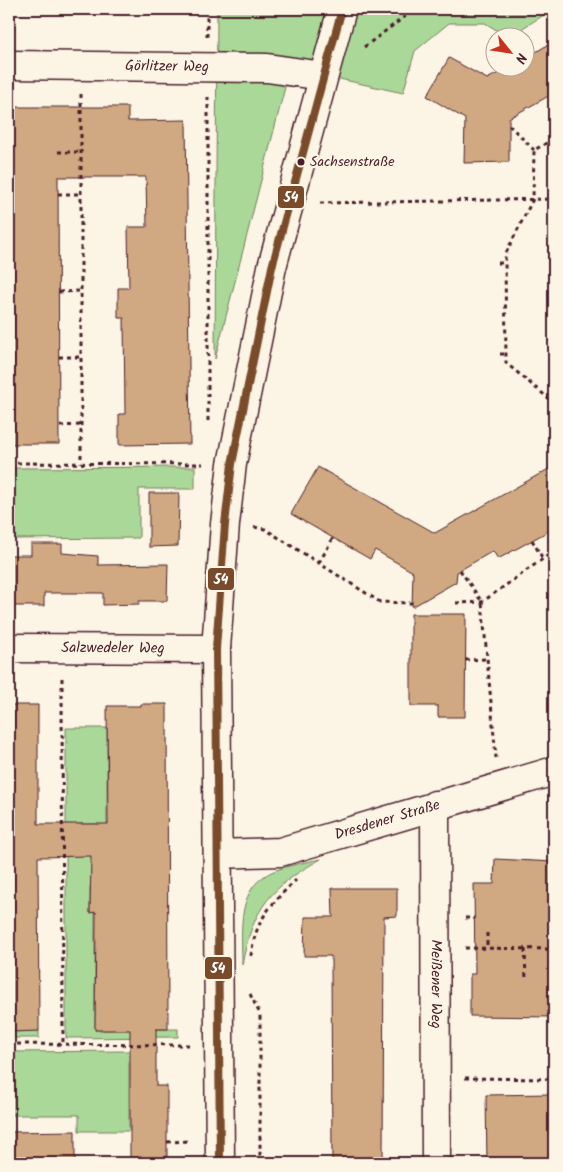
<svg xmlns="http://www.w3.org/2000/svg" width="563" height="1172" font-family="Kalam,sans-serif">
	<style>
		.green { fill: #a9d898; stroke: #7a7c62 }
		.building { fill: #d0a982; stroke: #4a1f2b }
		.lines { fill: none; stroke-linecap: round; stroke-linejoin: round }
		.minor-casing { stroke: #4a1f2b; stroke-width: 31 }
		.path { stroke: #4a1f2b; stroke-width: 3; stroke-dasharray: 4 4; stroke-linecap: butt }
		.minor { stroke: #fcf5e5; stroke-width: 28 }
		.bus-1-casing { stroke: #fcf5e5; stroke-width: 11 }
		.bus-1 { stroke: #7a4b2a; stroke-width: 8 }
		.bus-dot { fill: #4a1f2b; stroke: #fcf5e5; stroke-width: 2 }
		.labels { text-anchor: middle; dominant-baseline: central; stroke-width: 4.5; stroke-linejoin: round; paint-order: stroke }
		.bus-label { font-size: 14px; fill: #4a1f2b; stroke: #fcf5e5; text-anchor: start }
		.street-label { font-size: 15px; fill: #4a1f2b; stroke: #fcf5e5 }
		.line-badge { stroke: #fcf5e5; stroke-width: 2 }
		.badge-label { font-size: 14px; text-anchor: middle; font-weight: bold; fill: #fff }
	</style>
	<rect width="100%" height="100%" fill="#fcf5e5"/>
	<filter id="ink" filterUnits="userSpaceOnUse"><feTurbulence type="fractalNoise" baseFrequency=".02" numOctaves="2"/><feDisplacementMap in="SourceGraphic" scale="10" xChannelSelector="R" yChannelSelector="G"/><feConvolveMatrix kernelMatrix="1 2 1 2 8 2 1 2 1" color-interpolation-filters="sRGB"/></filter>
	<g filter="url(#ink)">
		<g class="green">
			<path d="M217,9H554L508,37L485,23H449L415,51L403,93L290,68L215,359Z"/>
			<path d="M195,467V489H139V538L9,539V468Z"/>
			<path d="M66,728H107V829L97,824H78L95,856L90,888V912H95V1030L178,1029V1037L66,1038Z"/>
			<path d="M321,859C271,887 253,907 242,965C242,929 235,886 276,870C290,865 306,862 321,859Z"/>
			<path d="M39,1031V1038H9V1032Z"/>
			<path d="M129,1051V1131H79V1115H9V1052Z"/>
		</g>
		<g class="building">
			<path d="M554,41V93L509,118V162L464,163L465,119L427,96L449,58L487,79L508,68H526V58Z"/>
			<path d="M9,107H128V121L186,120L190,444L119,445V414H125L124,318H118V288H129L128,227H147L146,177H58L59,444H9Z"/>
			<path d="M554,466V528L498,559L493,551L457,572L456,582L412,607L413,572L375,550L370,559L291,514L318,467L435,533Z"/>
			<path d="M149,493H179L178,546L149,547Z"/>
			<path d="M31,544H62V553L98,556V565L168,564L167,601H139V604L103,605V593H44V606H9V555H31Z"/>
			<path d="M411,614H466L465,717H438V706H411Z"/>
			<path d="M141,704H167L168,1029H156V1086H167V1163H130V1030H95L96,912L90,913L91,856L38,857L39,1031L9,1032V705H38V824H108L107,706H141Z"/>
			<path d="M495,859L554,862V1017L470,1016V974H475L474,884H494Z"/>
			<path d="M332,888H397V916L384,917L383,1163H332L331,956H304L305,917H333Z"/>
			<path d="M554,1094V1163H487L486,1095Z"/>
			<path d="M75,1131V1163H9V1132Z"/>
		</g>
		<g class="lines">
			<defs>
				<g id="minor">
					<path id="s1" d="M9,65L267,68L323,76"/>
					<path id="s2" d="M9,648L216,649"/>
					<path id="s3" d="M435,805L436,1163"/>
					<path id="s4" d="M218,854L280,852L554,771"/>
					<path d="M220,1163L216,649L225,524L232,464L272,267L342,9"/>
				</g>
			</defs>
			<use href="#minor" class="minor-casing"/>
			<g class="path">
				<path d="M207,9V38"/>
				<path d="M364,47L415,9"/>
				<path d="M81,94V463"/>
				<path d="M208,97V421"/>
				<path d="M509,125L534,150"/>
				<path d="M554,139L534,150L533,199L505,255L506,363L554,403"/>
				<path d="M58,152H81"/>
				<path d="M58,194H81"/>
				<path d="M320,203L554,199"/>
				<path d="M498,263H505"/>
				<path d="M59,292L81,291"/>
				<path d="M500,354H506"/>
				<path d="M59,357H81"/>
				<path d="M60,426L81,425"/>
				<path d="M9,463L203,464"/>
				<path d="M254,527L265,529L380,602L412,603"/>
				<path d="M532,540L543,559"/>
				<path d="M319,563L333,538"/>
				<path d="M460,570L482,602L496,758"/>
				<path d="M456,603L482,602L554,551"/>
				<path d="M465,660L487,659"/>
				<path d="M62,678L63,1044"/>
				<path d="M465,918H474"/>
				<path d="M487,933V948"/>
				<path d="M465,948L554,949"/>
				<path d="M525,949L526,981"/>
				<path d="M251,956C255,920 271,904 296,880"/>
				<path d="M250,994L260,1014V1163"/>
				<path d="M9,1044L191,1045"/>
				<path d="M465,1078L554,1079"/>
				<path d="M167,1142L191,1141"/>
			</g>
			<use href="#minor" class="minor"/>
			<defs>
				<path id="bus-1" d="M220,1163L216,649L225,524L232,464L272,267L342,9"/>
			</defs>
			<use href="#bus-1" class="bus-1-casing"/>
			<use href="#bus-1" class="bus-1"/>
		</g>
	</g>
	<circle class="bus-dot" cx="301" cy="162" r="4.5"/>
	<g class="labels">
		<g class="bus-label">
			<text x="310" y="162">Sachsenstraße</text>
		</g>
		<g class="street-label">
			<text stroke="none"><textPath href="#s1" startOffset="158">Görlitzer Weg</textPath></text>
			<text stroke="none"><textPath href="#s2" startOffset="104">Salzwedeler Weg</textPath></text>
			<text stroke="none"><textPath href="#s4" startOffset="174">Dresdener Straße</textPath></text>
			<text stroke="none"><textPath href="#s3" startOffset="179">Meißener Weg</textPath></text>
		</g>
	</g>
	<g class="line-badge">
		<rect x="277" y="185" width="28" height="24" rx="5" fill="#7a4b2a"/>
		<rect x="207" y="567" width="28" height="24" rx="5" fill="#7a4b2a"/>
		<rect x="204" y="956" width="29" height="24" rx="5" fill="#7a4b2a"/>
	</g>
	<g class="badge-label">
		<text x="291" y="202">54</text>
		<text x="221" y="584">54</text>
		<text x="218" y="973">54</text>
	</g>
	<rect width="563" height="1172" fill="none" stroke="#fcf5e5" stroke-width="30"/>
	<rect x="15" y="15" width="533" height="1142" fill="none" stroke="#4a1f2b" stroke-width="2" filter="url(#ink)"/>
	<g transform="translate(510 52) rotate(120)"><circle r="24" fill="#fcf5e5" stroke="#b59f9b"/>
	<path d="M0-4L9 19L0 12L-9 19Z" fill="#c8321e"/>
	<text y="-8" font-size="14" font-weight="bold" text-anchor="middle" fill="#4a1f2b">N</text>
	</g>
</svg>
